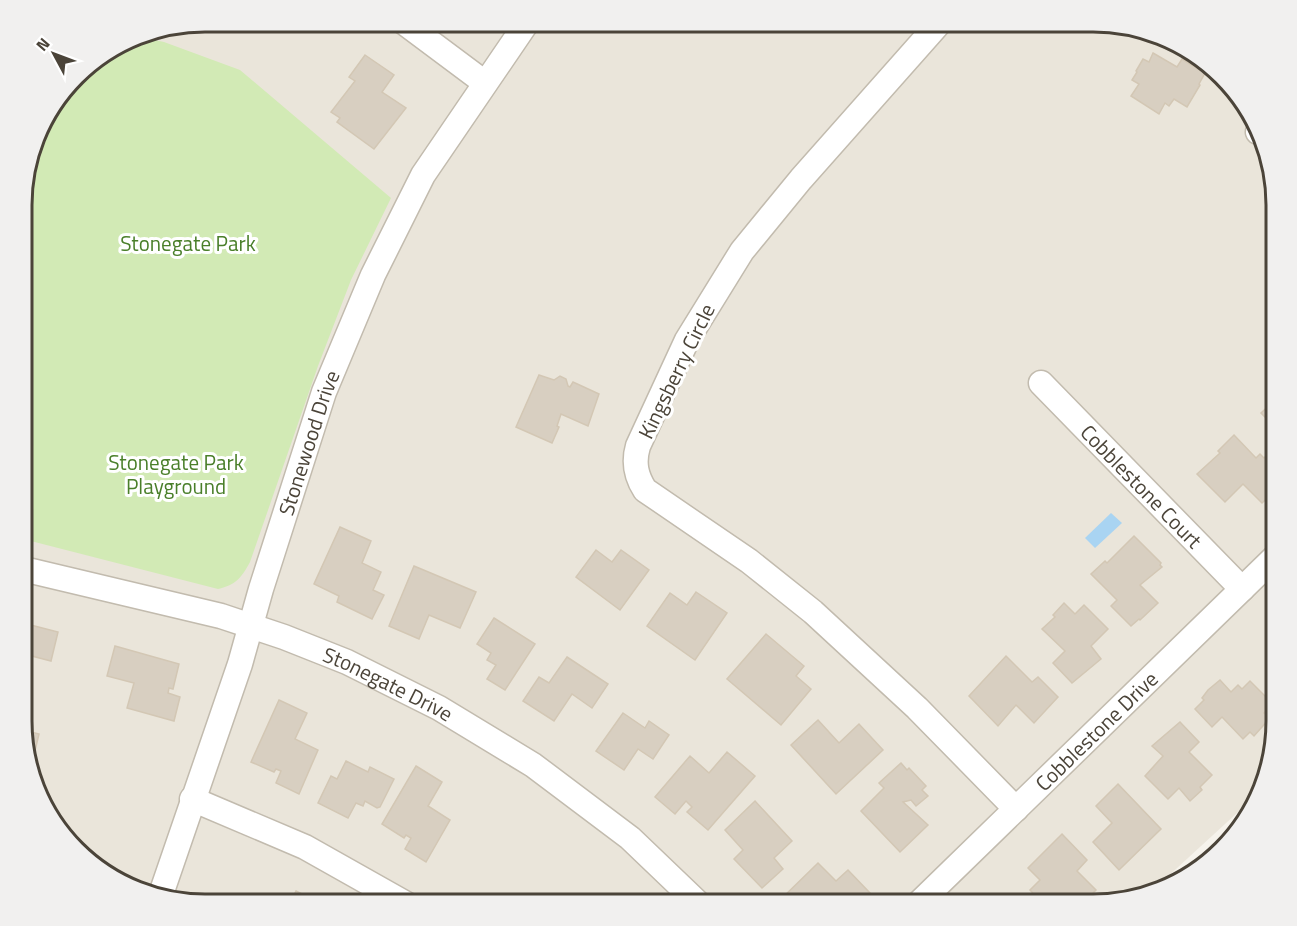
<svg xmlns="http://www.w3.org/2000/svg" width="1297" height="926" font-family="'Titillium Web',sans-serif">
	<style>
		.residential { fill: #eae5da }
		.green { fill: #d2eab5 }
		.water { fill: #a9d4f2 }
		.building { fill: #d8cfc1; stroke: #d3c7b4; stroke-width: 1.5 }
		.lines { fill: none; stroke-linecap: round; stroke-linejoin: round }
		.street-casing { stroke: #c2bbae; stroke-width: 27 }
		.street { stroke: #fff; stroke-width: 24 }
		.labels { text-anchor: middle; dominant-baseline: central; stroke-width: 6; stroke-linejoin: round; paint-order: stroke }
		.park-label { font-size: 21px; fill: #4a7f2a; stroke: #fff }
		.street-label { font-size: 21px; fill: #4b4439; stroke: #fff }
		.rim { fill: none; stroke: #4b4439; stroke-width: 3 }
	</style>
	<rect width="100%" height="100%" fill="#f6f3ec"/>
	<path class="residential" d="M204,21H1105L1163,35L1205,59L1257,123L1276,192V734L1266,781L1261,791L1152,891L1093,905H192L134,891L92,867L45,813L23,745V180L45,113L84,66L145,31Z"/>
	<path class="green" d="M136,36L164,42L240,70L391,198L351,280L318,366L250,562C242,577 236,585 218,589L23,539V180L45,113L84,66Z"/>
	<path class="water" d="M1111,513L1122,523L1095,548L1085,538Z"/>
	<g class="building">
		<path d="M1153,53L1177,67L1182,59L1205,73L1199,84L1200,85L1187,107L1174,99L1169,106L1165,103L1159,114L1131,96L1139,84L1132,80L1137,72L1136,71L1143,59L1149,62Z"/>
		<path d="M365,55L394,75L382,92L406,108L374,149L337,122L340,118L331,112L355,81L349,77Z"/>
		<path d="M539,375L554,380L560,376L566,379L568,386L570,387L573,382L599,394L588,426L561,414L557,426L559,427L552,443L516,427Z"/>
		<path d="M1276,399V436H1274L1270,432V425L1272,424L1261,413Z"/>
		<path d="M1234,435L1256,458L1260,454L1264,458L1266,456L1276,466V490L1262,503L1243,484L1225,502L1197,474L1220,453L1218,451Z"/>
		<path d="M340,527L371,541L362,563L381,572L373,590L384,595L372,619L337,602L339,596L314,584Z"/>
		<path d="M1134,536L1161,563L1160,565L1162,567L1140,585L1158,603L1140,620L1139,619L1131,626L1111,606L1117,600L1091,574L1105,561L1107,563Z"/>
		<path d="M596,550L612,562L621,550L649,570L620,610L576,577Z"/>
		<path d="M414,566L476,592L460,628L429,615L419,639L389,626Z"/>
		<path d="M696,592L727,613L695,660L647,626L670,593L687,605Z"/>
		<path d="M1064,603L1075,614L1084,605L1108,629L1091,646L1101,659L1072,683L1053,663L1065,651L1042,629L1055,617L1053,615Z"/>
		<path d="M494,618L535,644L505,690L487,679L496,665L487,660L491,653L477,644Z"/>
		<path d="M23,623L58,632L51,661L24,654L23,661Z"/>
		<path d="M766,634L804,666L796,676L811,689L781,725L727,679Z"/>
		<path d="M115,646L179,664L173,689L169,688L168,693L180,697L174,721L127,708L134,683L107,676Z"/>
		<path d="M1006,656L1032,682L1038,677L1058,697L1034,723L1016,705L998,726L969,696Z"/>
		<path d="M567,657L608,684L592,708L572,694L554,721L523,701L539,677L549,683Z"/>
		<path d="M1276,659V677L1268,669Z"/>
		<path d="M1220,680L1231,692L1238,685L1242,689L1250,681L1273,704L1264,713L1270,718L1254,736L1250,732L1243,739L1222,717L1212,727L1195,709L1204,700L1202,698L1208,690Z"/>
		<path d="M279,700L307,713L295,739L318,750L299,794L276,783L281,771L276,769L274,772L251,762Z"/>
		<path d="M623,713L645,728L649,721L669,735L653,759L638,749L624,770L596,751Z"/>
		<path d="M818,720L839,743L859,724L883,750L836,794L791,745Z"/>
		<path d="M1180,722L1199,742L1189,752L1212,775L1200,787L1202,790L1190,801L1179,788L1168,799L1145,776L1163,756L1152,746Z"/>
		<path d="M23,730L39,734L32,763L28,762L23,745Z"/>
		<path d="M727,752L755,776L708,830L687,812L692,807L686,801L675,814L655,797L690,756L709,773Z"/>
		<path d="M346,761L368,772L370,767L394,779L380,807L377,808L365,801L363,806L356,803L348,818L318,803L331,776L337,779Z"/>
		<path d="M901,763L907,770L909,768L926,786L922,790L928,796L916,806L911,800L903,802L928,825L900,852L861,811L884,788L879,783Z"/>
		<path d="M416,766L442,782L428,806L450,820L426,862L405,849L411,838L406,835L404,838L382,824Z"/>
		<path d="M1118,784L1161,829L1119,870L1093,842L1112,823L1096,806Z"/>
		<path d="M755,801L792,841L774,858L783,869L762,888L734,859L743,850L725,830Z"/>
		<path d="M1062,834L1087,860L1077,871L1096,890L1081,905H1044L1030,890L1040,880L1028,868Z"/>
		<path d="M818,863L836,881L848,870L870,893L858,905H775Z"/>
		<path d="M296,891L318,902L317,905H289Z"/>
	</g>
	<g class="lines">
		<defs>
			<g id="street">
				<path d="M402,21L485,83"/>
				<path d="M941,21L801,179L742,251L687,340L638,446C633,463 636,476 645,490L749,561L813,612L917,708L1016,809"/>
				<path d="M1258,132L1259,130"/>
				<path id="s1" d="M1041,383L1242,589"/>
				<path id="s2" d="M23,569L221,616L284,637L347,662L439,708L533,765L630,838L700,905"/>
				<path d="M192,799L305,847L408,905"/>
				<path id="s3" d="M160,897L240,664L261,589L324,392L373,275L423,175L528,21"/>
				<path id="s4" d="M917,905L1276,556"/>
			</g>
		</defs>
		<use href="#street" class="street-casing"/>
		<use href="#street" class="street"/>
	</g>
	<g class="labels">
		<g class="park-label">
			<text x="188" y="243">Stonegate Park</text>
			<text x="176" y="462">Stonegate Park<tspan x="176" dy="24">Playground</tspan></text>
		</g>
		<g class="street-label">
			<text transform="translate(676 371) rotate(-64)">Kingsberry Circle</text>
			<text stroke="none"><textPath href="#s3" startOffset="478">Stonewood Drive</textPath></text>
			<text stroke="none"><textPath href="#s1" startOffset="144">Cobblestone Court</textPath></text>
			<text stroke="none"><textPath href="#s2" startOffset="384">Stonegate Drive</textPath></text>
			<text stroke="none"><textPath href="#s4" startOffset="250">Cobblestone Drive</textPath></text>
		</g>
	</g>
	<path d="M0 0H1297V926H0ZM205 32H1093A173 173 0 0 1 1266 205V721A173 173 0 0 1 1093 894H205A173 173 0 0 1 32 721V205A173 173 0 0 1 205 32Z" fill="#f1f0ef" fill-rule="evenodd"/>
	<path class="rim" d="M205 32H1093A173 173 0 0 1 1266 205V721A173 173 0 0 1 1093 894H205A173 173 0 0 1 32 721V205A173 173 0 0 1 205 32Z"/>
	<g transform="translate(54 54) rotate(311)" stroke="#ffffff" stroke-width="4.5" paint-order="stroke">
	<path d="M0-4.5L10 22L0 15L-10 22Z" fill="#4b4439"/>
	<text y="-9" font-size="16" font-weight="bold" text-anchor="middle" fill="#4b4439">N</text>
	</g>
</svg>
